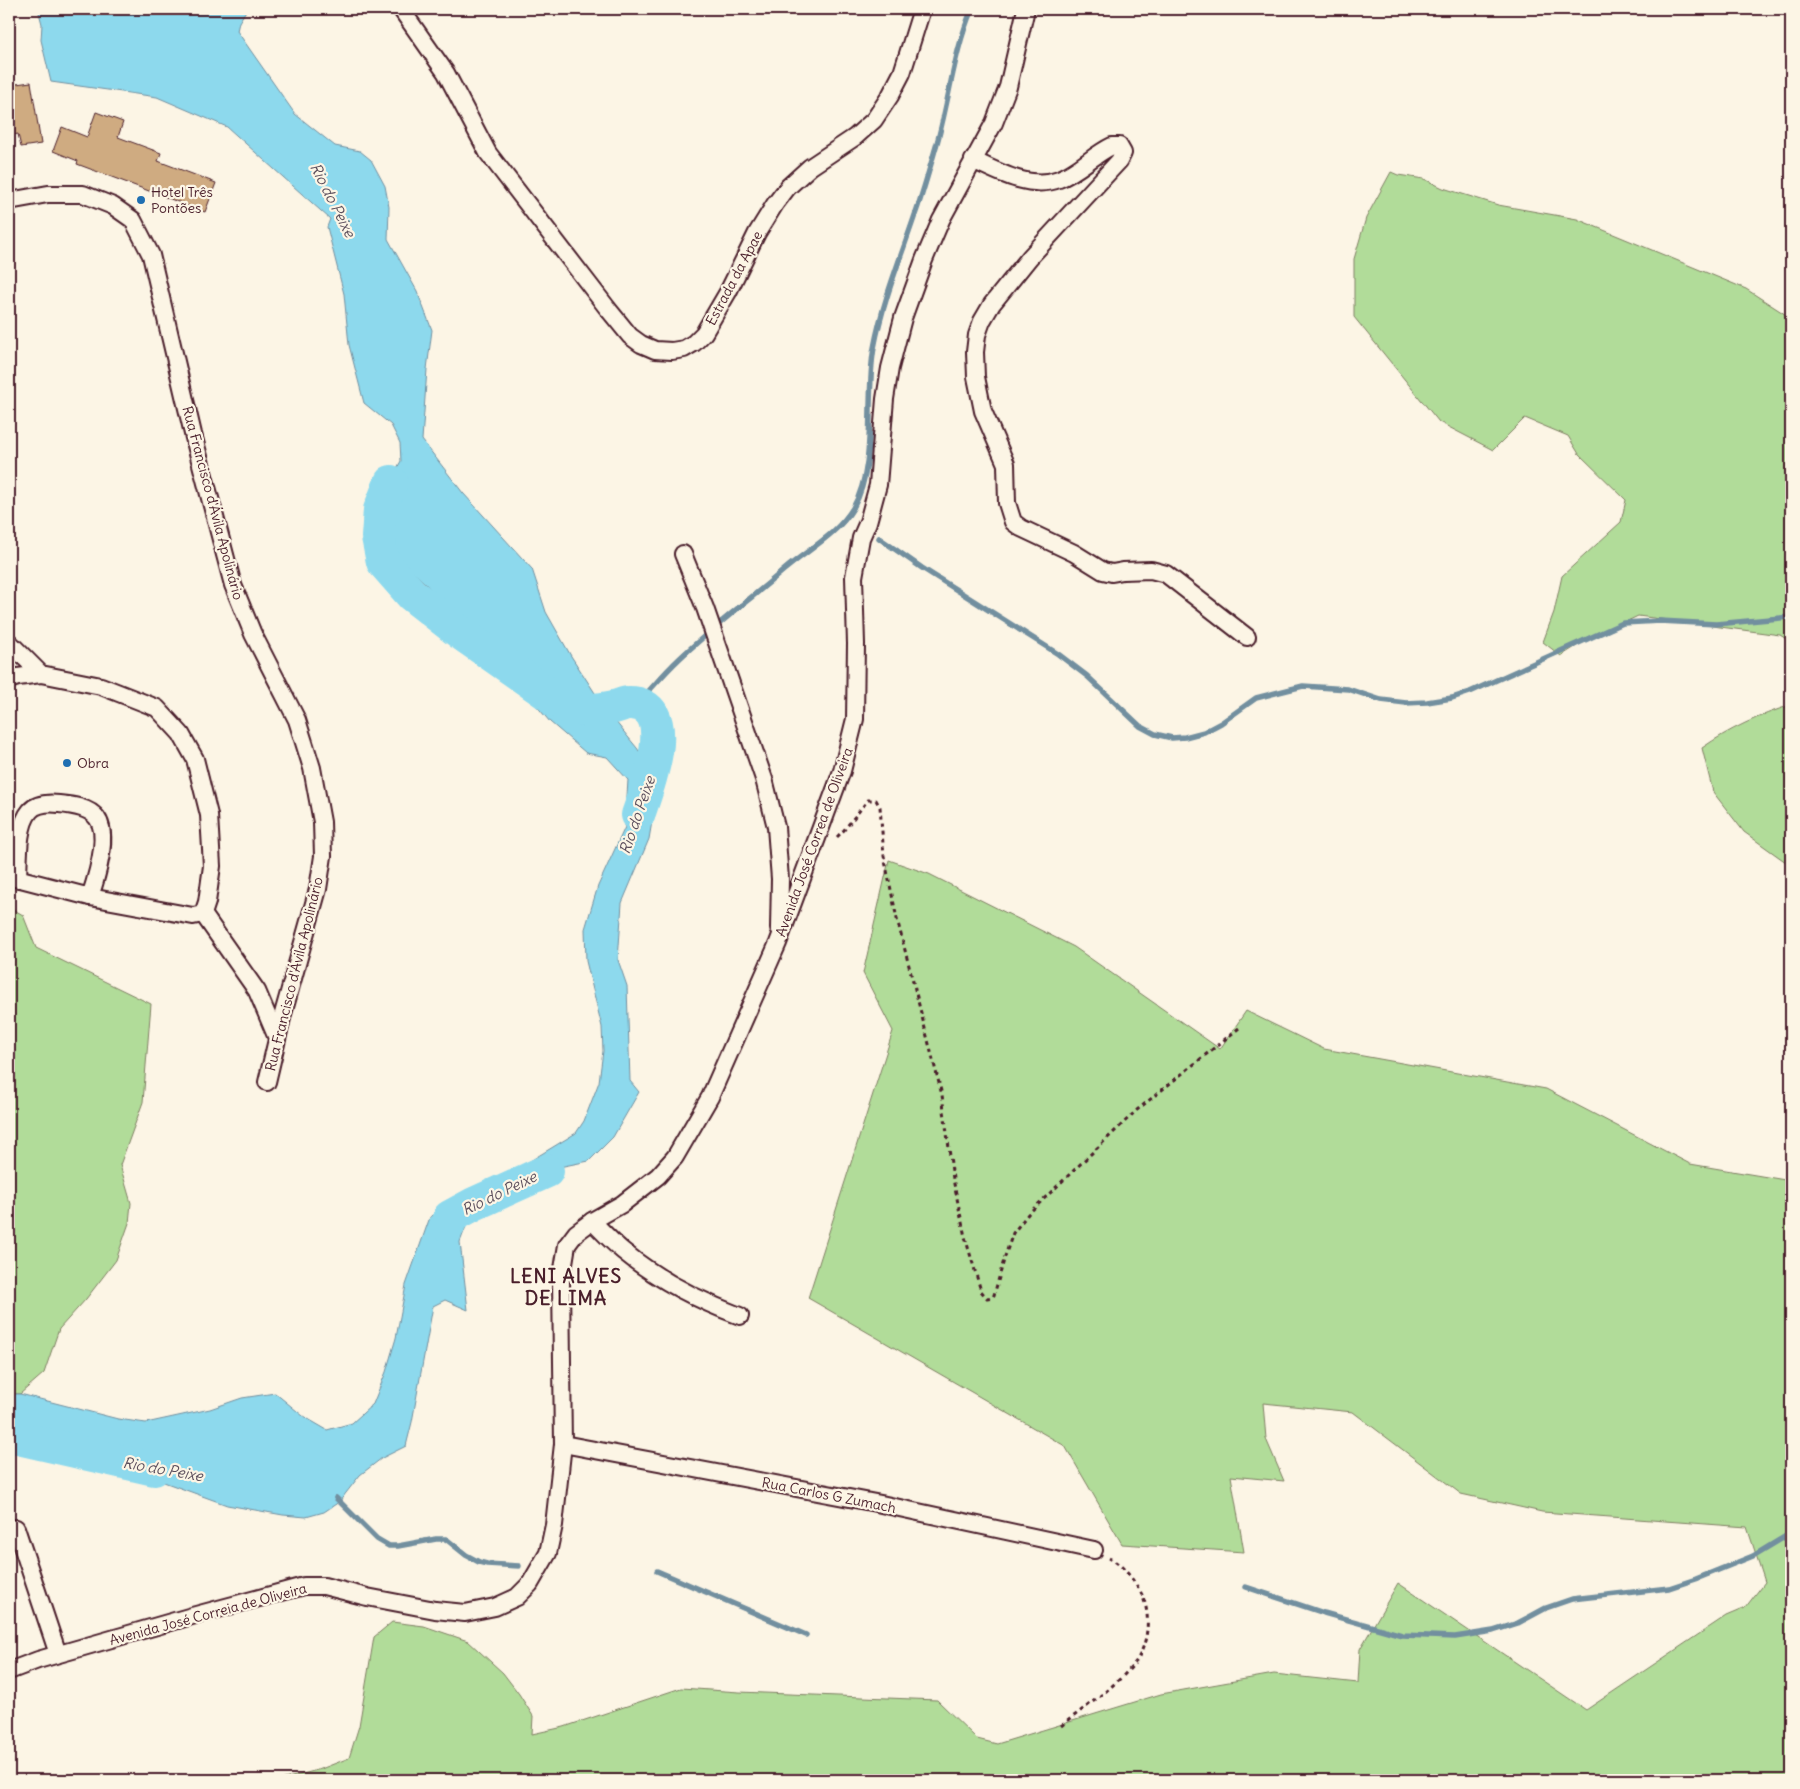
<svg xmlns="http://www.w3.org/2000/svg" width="1800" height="1789" font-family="Delius,sans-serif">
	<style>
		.green { fill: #b1dc99; stroke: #7e7e62 }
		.water { fill: #8dd9ed; stroke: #728f9f }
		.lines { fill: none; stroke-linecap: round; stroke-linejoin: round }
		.stream { stroke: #728f9f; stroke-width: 5.5 }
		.river { stroke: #8dd9ed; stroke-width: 34 }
		.building { fill: #cfab81; stroke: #4a1f2b }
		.street-casing { stroke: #4a1f2b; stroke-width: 20 }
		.path { stroke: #4a1f2b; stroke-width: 3; stroke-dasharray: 4 4; stroke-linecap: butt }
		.street { stroke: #fcf5e5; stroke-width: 16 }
		.poi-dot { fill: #1f6fb2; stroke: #fcf5e5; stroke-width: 2 }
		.labels { text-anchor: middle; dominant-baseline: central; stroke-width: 4.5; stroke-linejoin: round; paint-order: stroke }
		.poi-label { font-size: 14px; fill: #4a1f2b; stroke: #fcf5e5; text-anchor: start }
		.street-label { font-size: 14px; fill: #4a1f2b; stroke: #fcf5e5 }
		.water-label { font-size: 15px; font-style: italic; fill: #5b4e5c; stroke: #fcf5e5 }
		.district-label { font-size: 19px; font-weight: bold; letter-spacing: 1px; fill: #4a1f2b; stroke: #fcf5e5 }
	</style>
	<rect width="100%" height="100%" fill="#fcf5e5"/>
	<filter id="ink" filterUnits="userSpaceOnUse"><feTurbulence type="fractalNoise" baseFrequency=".02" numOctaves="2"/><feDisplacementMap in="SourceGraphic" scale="10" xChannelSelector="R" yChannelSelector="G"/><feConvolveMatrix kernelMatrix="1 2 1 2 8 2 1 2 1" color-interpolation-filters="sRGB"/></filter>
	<g filter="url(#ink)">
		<g class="green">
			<path d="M1391,172L1398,175L1424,179L1443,188L1498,205L1577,219L1746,289L1791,318V642L1780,635L1638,616L1583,642L1561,656L1543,642L1554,612L1562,576L1621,522L1626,500L1579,454L1568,436L1525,418L1493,450L1439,422L1354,317V259L1366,218Z"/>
			<path d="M1791,705V865H1790L1744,832L1713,792L1702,748C1729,729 1760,715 1791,705Z"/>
			<path d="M889,860L929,874L1074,947L1220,1049L1246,1011L1324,1049L1546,1089L1690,1164L1791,1181V1780H281L321,1769L349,1758L359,1726L374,1637L392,1622L424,1626L468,1641L503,1673L519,1694L533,1716L532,1734L564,1727L681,1688L739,1692L937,1700L977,1739L997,1744L1161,1694L1274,1674L1358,1683L1360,1649L1398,1583L1586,1710L1726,1616L1745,1608L1765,1582L1747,1527L1542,1512L1461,1494L1353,1412L1263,1403L1266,1439L1284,1481L1231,1476L1244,1552L1122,1544L1065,1446L808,1298L893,1031L863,973Z"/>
			<path d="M9,907L23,915L36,948L151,1004L143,1102L120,1165L131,1203L129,1223L116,1260L86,1299L59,1329L44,1373L20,1394H9Z"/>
		</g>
		<path class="water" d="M38,9H247L239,22L237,31L295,114L335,146L360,151L371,160L385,186L389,207L388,239L417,291L432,330L427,369L422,440L463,493L532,569L546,612L571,656L606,710L637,748L659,781L649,839L622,903L618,960L627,986L630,1081L639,1092L613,1137L589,1161L554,1168L530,1189L499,1191L484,1198L470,1216L460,1242L468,1310L445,1300L433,1306L412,1422L406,1446L382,1458L360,1475L339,1502L324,1512L306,1517L283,1515L227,1505L161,1481L104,1458L17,1447L9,1449V1394H20L118,1419L146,1423L210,1409L242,1398L275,1393L303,1416L327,1430L352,1423L373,1404L386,1372L396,1338L406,1285L430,1217L473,1191L530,1161L576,1133L584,1121L599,1082L603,1051L602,1027L586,961L585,929L598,886L625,827L628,780L607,757L586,753L550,722L472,628L392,552L376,521L378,502L401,461L400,443L391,425L364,403L349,345L344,294L327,227L330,219L227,127L157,97L51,82L41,40L42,24Z"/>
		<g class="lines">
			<g class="stream">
				<path d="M879,538L922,568L1058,654L1087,676L1140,726L1155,734L1172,738L1185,737L1204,732L1221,723L1256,698L1303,686L1348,689L1381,700L1406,703L1427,702L1452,698L1470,692L1623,623L1660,621L1716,624L1791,617"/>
				<path d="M637,704C651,689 664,673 679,659C712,628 749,600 784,570C807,550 837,535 853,508C878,465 865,396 874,348C883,300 901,257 916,212C923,192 929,171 935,150C949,104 953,53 972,9"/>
				<path d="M336,1498L377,1539L389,1546H398L436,1539H446L466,1555L479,1562L487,1564L519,1566"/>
				<path d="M657,1571L806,1635"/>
				<path d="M1246,1587L1324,1613L1402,1635L1455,1637L1493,1631L1518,1623L1546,1608L1572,1599L1669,1588L1696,1579L1753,1556L1791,1533"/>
			</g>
			<g class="river">
				<path d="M391,482L380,510L378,537L383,562L412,595L462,634L565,706C581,711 598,711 614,707C619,706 624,703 629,703C681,703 647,789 638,815"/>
				<path d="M448,1226L450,1217L474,1204L547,1171"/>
				<path d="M9,1436L154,1469"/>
			</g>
		</g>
		<g class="building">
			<path d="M31,82L41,144L21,147L18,134L13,135L10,120H9V85Z"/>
			<path d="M96,112L123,122L118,137L161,153L158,161L216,183L205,212L77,164L78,161L53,151L62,127L87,137Z"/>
		</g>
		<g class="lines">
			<defs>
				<g id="street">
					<path d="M401,9L446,73L488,153L608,309L630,336L641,344L655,350L672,351L684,349L694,343L704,333L728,292L757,233L775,204L788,187L810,167L855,137L874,120L890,96L902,73L922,9"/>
					<path d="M973,160C998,172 1031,190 1059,179C1078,172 1093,155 1112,146H1119L1123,153L1119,161L1030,257L992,304L982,321L977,335L975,352L976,377L983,411L1006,464L1007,503L1013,522L1021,528L1074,553L1103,571L1112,573L1123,571L1151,570L1166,574L1247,637"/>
					<path d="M9,201L48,194H83L113,206L133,220L151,255L193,434L233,585L253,634L297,720L312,768L322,822L323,856L318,889L283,1014L267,1082"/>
					<path d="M683,554L705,608L764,779L776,827L780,879L779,928"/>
					<path d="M9,642L41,674L101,686L157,708L181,734L195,759L209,815L212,866L207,902L203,914L193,916L90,897L9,876"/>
					<path d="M9,680L18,677L41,674"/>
					<path d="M18,879C19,860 17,826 30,811C37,803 49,803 59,804C71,805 89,807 97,818C110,835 96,879 90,897"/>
					<path d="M203,914L257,991L277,1038"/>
					<path d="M592,1221C602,1231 612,1242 623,1251C658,1280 697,1300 740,1316"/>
					<path d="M563,1444L881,1504L1094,1550"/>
					<path d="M16,1528L58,1654"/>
					<path d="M9,1671L38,1660L192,1616L304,1586H324L367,1597L435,1610L465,1613L495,1607L517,1597L530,1584L548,1553L554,1525L563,1444L561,1281L567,1245L576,1233L592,1221L622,1204L658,1176L675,1157L710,1097L778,943L842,771L855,719L856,644L854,577L861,538L868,522L878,485L885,399L890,368L903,318L924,260L941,220L994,123L1008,87L1026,9"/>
				</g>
			</defs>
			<use href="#street" class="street-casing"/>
			<g class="path">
				<path d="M837,837L844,830L868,800H876L880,807L884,856L897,919L942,1095L953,1179L965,1237L981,1291L987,1298L993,1297L994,1295L1006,1253L1013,1233L1028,1214L1137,1110L1239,1028"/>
				<path d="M1061,1726C1085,1707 1114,1688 1134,1664C1149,1645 1152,1612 1140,1591C1131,1577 1123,1565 1109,1558"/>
			</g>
			<use href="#street" class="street"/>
		</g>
	</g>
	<g class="poi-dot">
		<circle cx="141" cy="200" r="5"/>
		<circle cx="67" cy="763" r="5"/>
	</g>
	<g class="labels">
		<g class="poi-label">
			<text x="151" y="192">Hotel Três<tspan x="151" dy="16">Pontões</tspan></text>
			<text x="77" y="763">Obra</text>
		</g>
		<g class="street-label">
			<text transform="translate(734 278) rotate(-62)">Estrada da Apae</text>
			<text transform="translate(213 503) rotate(75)">Rua Francisco d'Ávila Apolinário</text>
			<text transform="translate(814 842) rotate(-70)">Avenida José Correa de Oliveira</text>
			<text transform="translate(294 974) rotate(-76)">Rua Francisco d'Ávila Apolinário</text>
			<text transform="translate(829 1495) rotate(11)">Rua Carlos G Zumach</text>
			<text transform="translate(208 1614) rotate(-15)">Avenida José Correia de Oliveira</text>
		</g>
		<g class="water-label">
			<text transform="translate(333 200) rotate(63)">Rio do Peixe</text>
			<text transform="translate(637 815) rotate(-71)">Rio do Peixe</text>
			<text transform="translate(499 1193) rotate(-26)">Rio do Peixe</text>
			<text transform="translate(163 1469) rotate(10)">Rio do Peixe</text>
		</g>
		<g class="district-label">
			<text x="566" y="1276">LENI ALVES<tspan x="566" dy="22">DE LIMA</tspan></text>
		</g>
	</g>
	<rect width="1800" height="1789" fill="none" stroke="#fcf5e5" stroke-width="30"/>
	<rect x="15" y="15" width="1770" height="1759" fill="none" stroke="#4a1f2b" stroke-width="2" filter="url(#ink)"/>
</svg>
